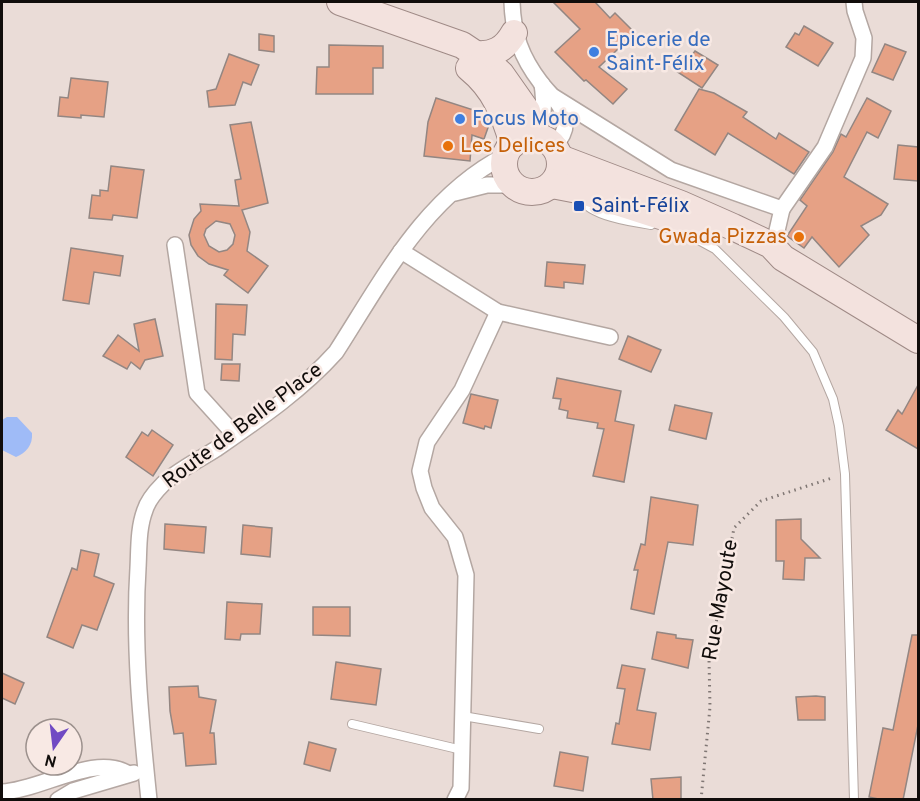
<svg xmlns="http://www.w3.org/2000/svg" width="920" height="801" font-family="Overpass,sans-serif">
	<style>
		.water { fill: #9fbbf7 }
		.building { fill: #e6a185; stroke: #938682; stroke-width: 1.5; fill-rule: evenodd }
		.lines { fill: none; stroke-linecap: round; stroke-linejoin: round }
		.service-casing { stroke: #b4a7a2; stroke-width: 10 }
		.minor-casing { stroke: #b4a7a2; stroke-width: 18 }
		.primary-casing { stroke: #9f8a86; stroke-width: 28 }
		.path { stroke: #807774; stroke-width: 3; stroke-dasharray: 1.5 4.5; stroke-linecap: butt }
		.service { stroke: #fff; stroke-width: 8 }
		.minor { stroke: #fff; stroke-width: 15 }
		.primary { stroke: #f3e2de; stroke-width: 26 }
		.shop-dot { fill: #3f7fe0; stroke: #f8e9e4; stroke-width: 2 }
		.food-dot { fill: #e8710a; stroke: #f8e9e4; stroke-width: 2 }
		.transit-dot { fill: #1a4fb4; stroke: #f8e9e4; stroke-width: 2 }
		.labels { text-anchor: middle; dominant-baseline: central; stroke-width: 5; stroke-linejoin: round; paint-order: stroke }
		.shop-label { font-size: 21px; fill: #366cbe; stroke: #f8e9e4; text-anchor: start }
		.food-label { font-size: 21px; fill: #c56008; stroke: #f8e9e4; text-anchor: start }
		.transit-label { font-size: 21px; fill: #164399; stroke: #f8e9e4; text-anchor: start }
		.street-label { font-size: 21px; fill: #110d0b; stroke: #f8e9e4 }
	</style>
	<rect width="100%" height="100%" fill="#eadcd7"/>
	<path class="water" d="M7,417H17L32,433C33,445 26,453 16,457L2,450V420Z"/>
	<g class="building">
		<path d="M553,2H595L610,18L615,13L635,33L599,67L627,89L613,104L586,80L584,81L555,52L580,29Z"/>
		<path d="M804,26L833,43L818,66L786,47L795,33L799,35Z"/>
		<path d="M259,34L274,36V52L259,50Z"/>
		<path d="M885,44L906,52L893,80L872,72Z"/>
		<path d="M329,45L383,46V68H373V94H316L317,67H329Z"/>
		<path d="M695,51L718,65L702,88L673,69L682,54L689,59Z"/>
		<path d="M229,54L259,65L251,85L243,82L235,105L209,107L207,91L216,89Z"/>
		<path d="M71,78L108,82L104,117L81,115V118L58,116L60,97L68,98Z"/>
		<path d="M699,89L714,93L747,112L743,117L776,139L779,133L809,152L794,174L728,133L715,155L675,130Z"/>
		<path d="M436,98L486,114L490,122L484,139L472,135L470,161L424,156L428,122Z"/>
		<path d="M867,98L891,111L878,138L867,132L844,177L888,204L881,215L861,226L869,235L839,267L812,237L804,248L787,236L807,206L800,200L833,152L841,134L846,137Z"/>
		<path d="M251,122L268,203L242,210L250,232L247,251L268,266L248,293L224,275L228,270L209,264L198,256L191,245L189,235L194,219L201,211L200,204L239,206L235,180L241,179L230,125ZM216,221L230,224L235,235L233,244L227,250L219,252L209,246L204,235L206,229Z"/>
		<path d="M898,145L918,147V181L894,179Z"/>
		<path d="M111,166L144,170L137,218L113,215L112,220L89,218L92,195L100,196V190L108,191Z"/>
		<path d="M71,248L123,256L120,276L94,272L89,304L63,300Z"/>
		<path d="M547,262L585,265L583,284L564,282V288L545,286Z"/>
		<path d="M216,304L247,305L245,335L233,334L232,360L215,359Z"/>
		<path d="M155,319L163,356L145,360L140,369L131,362L127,369L103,356L118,335L139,351L134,324Z"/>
		<path d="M628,336L661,350L651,372L619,359Z"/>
		<path d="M222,364H240L239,381L221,380Z"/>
		<path d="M557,378L621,391L615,421L634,425L624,482L593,476L604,429L597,428L598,423L567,418L568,411L559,409L561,399L553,398Z"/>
		<path d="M918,385V449L886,430L898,410L902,414Z"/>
		<path d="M471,394L498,400L491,428L485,426L484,429L463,423Z"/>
		<path d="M675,405L712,413L706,439L669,430Z"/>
		<path d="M152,430L173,445L153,476L126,457L142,432L148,436Z"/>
		<path d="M651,497L698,505L693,545L668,542L654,614L631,609L638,570H634L641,544L645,545Z"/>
		<path d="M801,519V539L820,558H805L804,580L783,579L784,561H776V520Z"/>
		<path d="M165,524L206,527L204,553L164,549Z"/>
		<path d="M243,525L272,528L270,557L241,554Z"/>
		<path d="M81,550L99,554L94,576L114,584L97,630L82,625L73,648L47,637L72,568L77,570Z"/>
		<path d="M227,602L262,604L260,634H241L240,640L225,639Z"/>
		<path d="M313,607H350V636L313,635Z"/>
		<path d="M657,632L676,635V638L693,640L688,668L652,659Z"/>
		<path d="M912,635H918V725L903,800H883L869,797L883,728L893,730Z"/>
		<path d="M336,662L381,669L376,705L331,699Z"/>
		<path d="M622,665L645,669L637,710L656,713L650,750L612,744L616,723L619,724L625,689L617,688Z"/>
		<path d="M2,673L24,683L15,704L2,698Z"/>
		<path d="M198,686L199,697L216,700L210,733H214L216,764L186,766L183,733L174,734L170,711L169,687Z"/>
		<path d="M816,696L825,697V720H798L796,697Z"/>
		<path d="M309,742L336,749L330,771L304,764Z"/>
		<path d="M560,752L588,757L583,791L554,786Z"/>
		<path d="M681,777V800H653L651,779Z"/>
	</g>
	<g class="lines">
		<defs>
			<g id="service">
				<path d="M580,198C590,216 631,222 651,225"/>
				<path d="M691,236L715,249L784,317L813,352L833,399L839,426L845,474L854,800"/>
				<path d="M463,716L539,729"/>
				<path d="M352,724L462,750"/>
			</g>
			<g id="minor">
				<path d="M512,2C513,34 521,57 541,83C551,96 564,105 565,122C566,132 560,139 554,147"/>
				<path d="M554,97L671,170L782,209L776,235L771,245"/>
				<path d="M536,137C544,118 545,104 542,84"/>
				<path d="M455,193L487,185H514"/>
				<path d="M782,209L825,147L863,58L864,38L855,11L854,2"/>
				<path d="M175,245L197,393L235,435"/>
				<path d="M401,251L498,312L610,337"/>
				<path d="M2,792C42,790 94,753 129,774"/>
				<path d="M58,800L73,791L134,773"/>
				<path d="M149,800C141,723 133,645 138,568C139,550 138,528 145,510C148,500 155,492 163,484C178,470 199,460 216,449C258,420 301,391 336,352C383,279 425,196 506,155"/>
				<path d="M455,800L461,788L466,575L455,537L432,508L424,488L420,471L427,442L462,390L498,312"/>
			</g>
			<g id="primary">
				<path d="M340,2L462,45L489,63L501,74L527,111L534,137"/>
				<path d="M475,54C493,56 505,49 514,33"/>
				<path d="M469,68C495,89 504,114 513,144"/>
				<circle cx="532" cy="164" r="28"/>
				<path d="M560,158L681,204L733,227L771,245L783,258L918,340"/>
				<path d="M552,185L583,191L698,228"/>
			</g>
		</defs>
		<use href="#service" class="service-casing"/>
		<use href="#minor" class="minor-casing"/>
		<use href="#primary" class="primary-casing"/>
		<path class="path" d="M701,800L710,707L709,660L734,528L761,501L832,478"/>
		<use href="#service" class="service"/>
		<use href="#minor" class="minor"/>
		<use href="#primary" class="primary"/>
	</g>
	<g class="shop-dot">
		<circle cx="594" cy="52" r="6"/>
		<circle cx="460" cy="119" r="6"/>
	</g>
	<g class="food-dot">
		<circle cx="448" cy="146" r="6"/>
		<circle cx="799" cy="237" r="6"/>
	</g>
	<rect class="transit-dot" x="573" y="200" width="12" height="12" rx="3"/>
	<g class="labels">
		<g class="shop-label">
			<text x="606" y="40">Epicerie de<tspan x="606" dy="24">Saint-Félix</tspan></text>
			<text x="472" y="119">Focus Moto</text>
		</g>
		<g class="food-label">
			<text x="460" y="146">Les Delices</text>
			<text x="787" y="237" text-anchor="end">Gwada Pizzas</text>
		</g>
		<g class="transit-label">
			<text x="591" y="206">Saint-Félix</text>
		</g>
		<g class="street-label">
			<text transform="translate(243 426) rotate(-37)">Route de Belle Place</text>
			<text transform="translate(721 600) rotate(-80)">Rue Mayoute</text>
		</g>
	</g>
	<rect width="920" height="801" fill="none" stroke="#110d0b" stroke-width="6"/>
	<g transform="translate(54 747) rotate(194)"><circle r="28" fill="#f8e9e4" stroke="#9c918d" stroke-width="1.5"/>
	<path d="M0-4.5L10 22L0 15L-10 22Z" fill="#704ac3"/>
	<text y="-9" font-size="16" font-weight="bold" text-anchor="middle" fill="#110d0b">N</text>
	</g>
</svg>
